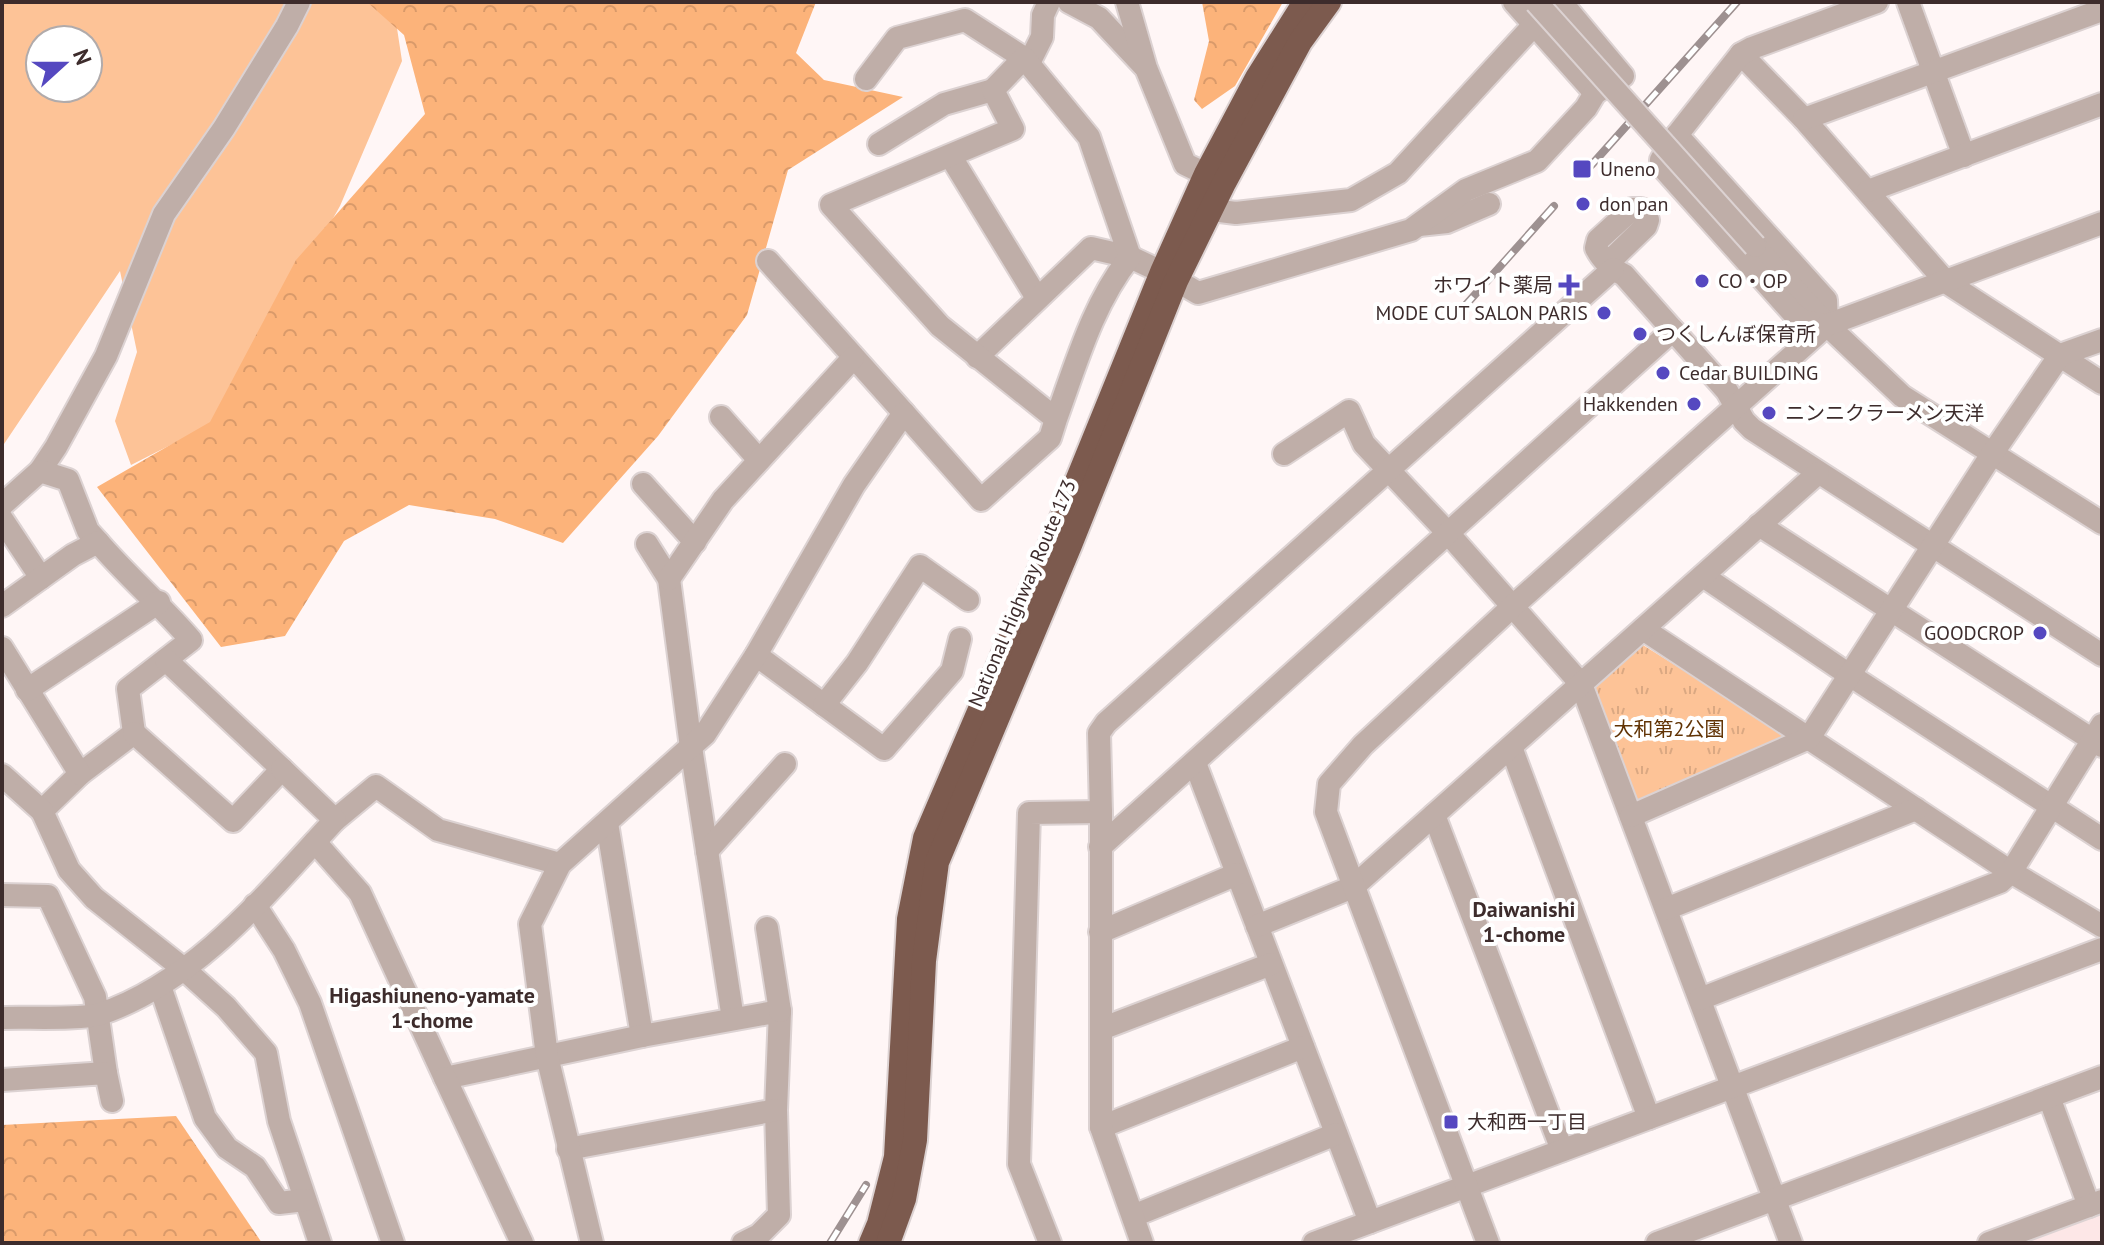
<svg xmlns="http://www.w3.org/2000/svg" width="2104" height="1245" font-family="'PT Sans','Noto Sans JP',sans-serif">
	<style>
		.built { fill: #fde7e7 }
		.grass { fill: #fdc397; fill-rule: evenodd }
		.forest { fill: url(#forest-crowns) }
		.park { fill: url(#park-tufts) }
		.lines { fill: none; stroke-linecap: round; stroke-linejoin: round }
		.minor-casing { stroke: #dcd2d2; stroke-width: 26 }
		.highway-casing { stroke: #dcd2d2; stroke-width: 28 }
		.minor { stroke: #bfaea8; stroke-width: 22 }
		.highway { stroke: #7c5a4e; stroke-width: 24 }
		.rail-casing { stroke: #9e9191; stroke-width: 8 }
		.rail { stroke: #fff; stroke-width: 5; stroke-dasharray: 15; stroke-linecap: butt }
		.minor-bridge-casing { stroke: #dcd2d2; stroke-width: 26; stroke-linecap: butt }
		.minor-bridge { stroke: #bfaea8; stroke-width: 22 }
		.poi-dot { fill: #5548c0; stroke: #fff; stroke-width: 3 }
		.labels { text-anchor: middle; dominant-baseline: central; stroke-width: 8; stroke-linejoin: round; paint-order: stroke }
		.poi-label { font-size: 20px; fill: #3d2c2c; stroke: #fff; text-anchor: start }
		.street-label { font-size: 20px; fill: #3d2c2c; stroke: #fff }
		.park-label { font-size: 20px; fill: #613304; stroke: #fff }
		.neighbourhood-label { font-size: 22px; font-weight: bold; fill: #3d2c2c; stroke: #fff }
	</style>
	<defs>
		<pattern id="forest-crowns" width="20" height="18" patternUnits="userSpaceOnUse" patternTransform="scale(2)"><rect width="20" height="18" fill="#fcb37a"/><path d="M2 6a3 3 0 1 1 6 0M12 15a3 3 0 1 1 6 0" fill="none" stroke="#d99a6a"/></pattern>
		<pattern id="park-tufts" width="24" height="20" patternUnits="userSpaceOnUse" patternTransform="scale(2)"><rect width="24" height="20" fill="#fdc397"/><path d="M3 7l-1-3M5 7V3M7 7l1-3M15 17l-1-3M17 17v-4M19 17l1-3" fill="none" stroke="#daa882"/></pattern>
	</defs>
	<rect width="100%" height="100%" fill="#fff6f6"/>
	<path class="built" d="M2102,1212V1243H2020Z"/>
	<path class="grass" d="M2,2H393L402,61L340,206L218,421L131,465L115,421L137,352L120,271L2,447ZM40,40H88V88H40Z"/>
	<g class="forest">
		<path d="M367,2H816L796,53L824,80L903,97L788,170L747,315L658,436L563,543L495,519L409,505L344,541L285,636L221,647L97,487L210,422L296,260L425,114L404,35Z"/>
		<path d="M1202,2H1283L1235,86L1202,109L1194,100L1209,41Z"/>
		<path d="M176,1116L262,1243H2V1125Z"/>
	</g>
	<path class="park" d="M1643,645L1791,738L1641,802L1633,799L1592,689Z"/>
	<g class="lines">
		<defs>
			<g id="minor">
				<path d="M1069,2L1099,18L1143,65"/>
				<path d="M1127,2L1146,68L1185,164L1220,181"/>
				<path d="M1514,2L1595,93"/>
				<path d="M1908,2L1964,156"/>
				<path d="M1741,54L1804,119L1946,282L2102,383"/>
				<path d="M1029,63L1042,37L1043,15L1049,2"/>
				<path d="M866,79L897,38L965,20L1024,58"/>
				<path d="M1804,119L2102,10"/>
				<path d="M1677,135L1826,300L1827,325"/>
				<path d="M879,144L944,104L993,90"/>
				<path d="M951,157L1037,298"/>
				<path d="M1868,191L2102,104"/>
				<path d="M1212,210L1236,213L1351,200L1398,173L1555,2"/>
				<path d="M1419,225L1447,222L1489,204"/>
				<path d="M1755,246L1827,325L1902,396L2102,523"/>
				<path d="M768,261L904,413"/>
				<path d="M1608,263L1646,226L1648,220L1641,209H1632L1598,240L1596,248C1602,260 1612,269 1624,275L1727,391L1744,421L1752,429L2102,655"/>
				<path d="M1827,325L1803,321L1793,313L1665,170L1661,160L1677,135L1741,54L1752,48L1877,2"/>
				<path d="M977,357L1091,248L1130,257L1162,272L1198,293L1411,230L1466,190L1537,161L1586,108L1595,93L1623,76L1561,2"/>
				<path d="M721,417L759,460"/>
				<path d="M1284,454L1349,411L1364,444L1447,532L1581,684L1791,1243"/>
				<path d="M40,471L56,447L106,356L164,214L224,128L287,26L299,2"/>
				<path d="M643,484L695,542"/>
				<path d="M2,505L40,471L68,480L88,531L98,542"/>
				<path d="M2,519L41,578"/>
				<path d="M1759,525L2102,746"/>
				<path d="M647,544L669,579L691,747L733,1019"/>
				<path d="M1703,576L1851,676L2102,839"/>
				<path d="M669,579L723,500L853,358"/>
				<path d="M2,606L73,555L98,542C128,577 162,606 191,640L128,689L134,733L80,774L42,811L69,870L94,898L185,970L226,1007L266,1053L279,1121L320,1243"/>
				<path d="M1643,629L2011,872L2102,926"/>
				<path d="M2,648L80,774"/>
				<path d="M756,655L884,749L952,671L960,639"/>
				<path d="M27,690L159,602"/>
				<path d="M824,705L857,663L920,566L968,600"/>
				<path d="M134,733L233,821L282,769L166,660"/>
				<path d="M1511,747L1649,1118"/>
				<path d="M1195,763L1370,1222"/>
				<path d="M2,775L42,811"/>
				<path d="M1434,815L1562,1150"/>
				<path d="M1631,816L1809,738L1992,454L2060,355L2102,340"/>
				<path d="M335,820L376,786L438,830L560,864"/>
				<path d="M607,823L642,1036"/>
				<path d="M315,842L360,893L445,1078L642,1036L780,1011L776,1110L779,1215L759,1235L743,1243"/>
				<path d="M1100,847L1673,330"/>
				<path d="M707,851L785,764"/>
				<path d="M2,895L48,896L95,997L106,1073"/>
				<path d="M255,905L284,950L310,1003L393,1243"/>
				<path d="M1666,909L1916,809"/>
				<path d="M1257,926L1353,887L1818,473"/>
				<path d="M767,928L780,1011"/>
				<path d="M1100,932L1237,874"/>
				<path d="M160,986L205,1118L227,1148L255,1167L279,1203L305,1200"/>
				<path d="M1700,999L2000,882L2011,872L2102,725"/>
				<path d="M2,1018C25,1017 82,1020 100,1014C196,982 268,892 335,820L282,769"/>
				<path d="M1101,1029L1271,964"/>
				<path d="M445,1078L522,1243"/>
				<path d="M2,1080L106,1073L112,1101"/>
				<path d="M2049,1097L2089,1206"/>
				<path d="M1101,1127L1303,1047"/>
				<path d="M568,1149L776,1110"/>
				<path d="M1133,1216L1336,1134"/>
				<path d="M592,1243L547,1056L530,924L560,864L705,734L756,655L854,485L904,413L981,500L1050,438L1056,419L940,326L831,205L1013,129L993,90L1024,58L1089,137L1130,257C1093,303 1076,364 1056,419"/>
				<path d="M1050,1243L1019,1164L1029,813L1101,812"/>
				<path d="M1142,1243L1101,1127V812L1099,733L1106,723L1613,269"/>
				<path d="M1314,1243L2102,949"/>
				<path d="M1488,1243L1326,812L1329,784L1363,745L1513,606L1827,325L2102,223"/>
				<path d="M1657,1243L2102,1077"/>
				<path d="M1989,1243L2102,1201"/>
			</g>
			<g id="highway">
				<path d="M871,1243L879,1224L896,1157L909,919L925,838L1064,513L1162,272L1206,174L1257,78L1305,2"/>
				<path d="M888,1243L904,1199L915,1140L924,961L937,862L1070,545L1176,281L1224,183L1300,42L1329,2"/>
			</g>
		</defs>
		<use href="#minor" class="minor-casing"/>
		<use href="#highway" class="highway-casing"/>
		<use href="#minor" class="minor"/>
		<use href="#highway" class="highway"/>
		<defs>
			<g id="rail">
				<path d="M1587,170L1737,2"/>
				<path d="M1463,308L1554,206"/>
				<path d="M830,1243L866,1185"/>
			</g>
		</defs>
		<use href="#rail" class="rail-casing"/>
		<use href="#rail" class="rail"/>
		<defs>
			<path id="minor-bridge" d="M1536,2L1755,246"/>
		</defs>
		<use href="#minor-bridge" class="minor-bridge-casing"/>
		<use href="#minor-bridge" class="minor-bridge"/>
	</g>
	<g class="poi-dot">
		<rect x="1572" y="159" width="20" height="20" rx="4"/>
		<circle cx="1583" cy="204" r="8"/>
		<circle cx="1702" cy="281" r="8"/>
		<path d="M1565 273h8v8h8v8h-8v8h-8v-8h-8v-8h8z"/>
		<circle cx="1604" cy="313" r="8"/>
		<circle cx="1640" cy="334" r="8"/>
		<circle cx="1663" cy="373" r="8"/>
		<circle cx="1694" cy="404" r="8"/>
		<circle cx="1769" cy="413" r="8"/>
		<circle cx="2040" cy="633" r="8"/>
		<rect x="1443" y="1114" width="16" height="16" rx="4"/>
	</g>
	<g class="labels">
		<g class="poi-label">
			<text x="1600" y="169">Uneno</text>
			<text x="1599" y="204">don pan</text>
			<text x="1718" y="281">CO・OP</text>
			<text x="1553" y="285" text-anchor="end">ホワイト薬局</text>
			<text x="1588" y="313" text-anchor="end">MODE CUT SALON PARIS</text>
			<text x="1656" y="334">つくしんぼ保育所</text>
			<text x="1679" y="373">Cedar BUILDING</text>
			<text x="1678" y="404" text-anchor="end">Hakkenden</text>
			<text x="1785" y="413">ニンニクラーメン天洋</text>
			<text x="2024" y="633" text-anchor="end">GOODCROP</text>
			<text x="1467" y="1122">大和西一丁目</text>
		</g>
		<g class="street-label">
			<text transform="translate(1022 593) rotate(-67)">National Highway Route 173</text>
		</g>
		<g class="park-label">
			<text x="1669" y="729">大和第2公園</text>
		</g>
		<g class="neighbourhood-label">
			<text x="1524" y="909">Daiwanishi<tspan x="1524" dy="25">1-chome</tspan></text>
			<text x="432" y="995">Higashiuneno-yamate<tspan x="432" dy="25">1-chome</tspan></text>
		</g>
	</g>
	<rect width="2104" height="1245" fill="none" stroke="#3d2c2c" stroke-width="8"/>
	<g transform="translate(64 64) rotate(69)"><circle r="38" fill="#ffffff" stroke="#b1abab" stroke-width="2"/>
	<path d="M0-6L14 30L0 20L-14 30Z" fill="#5548c0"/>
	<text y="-12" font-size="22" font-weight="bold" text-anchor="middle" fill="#3d2c2c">N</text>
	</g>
</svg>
